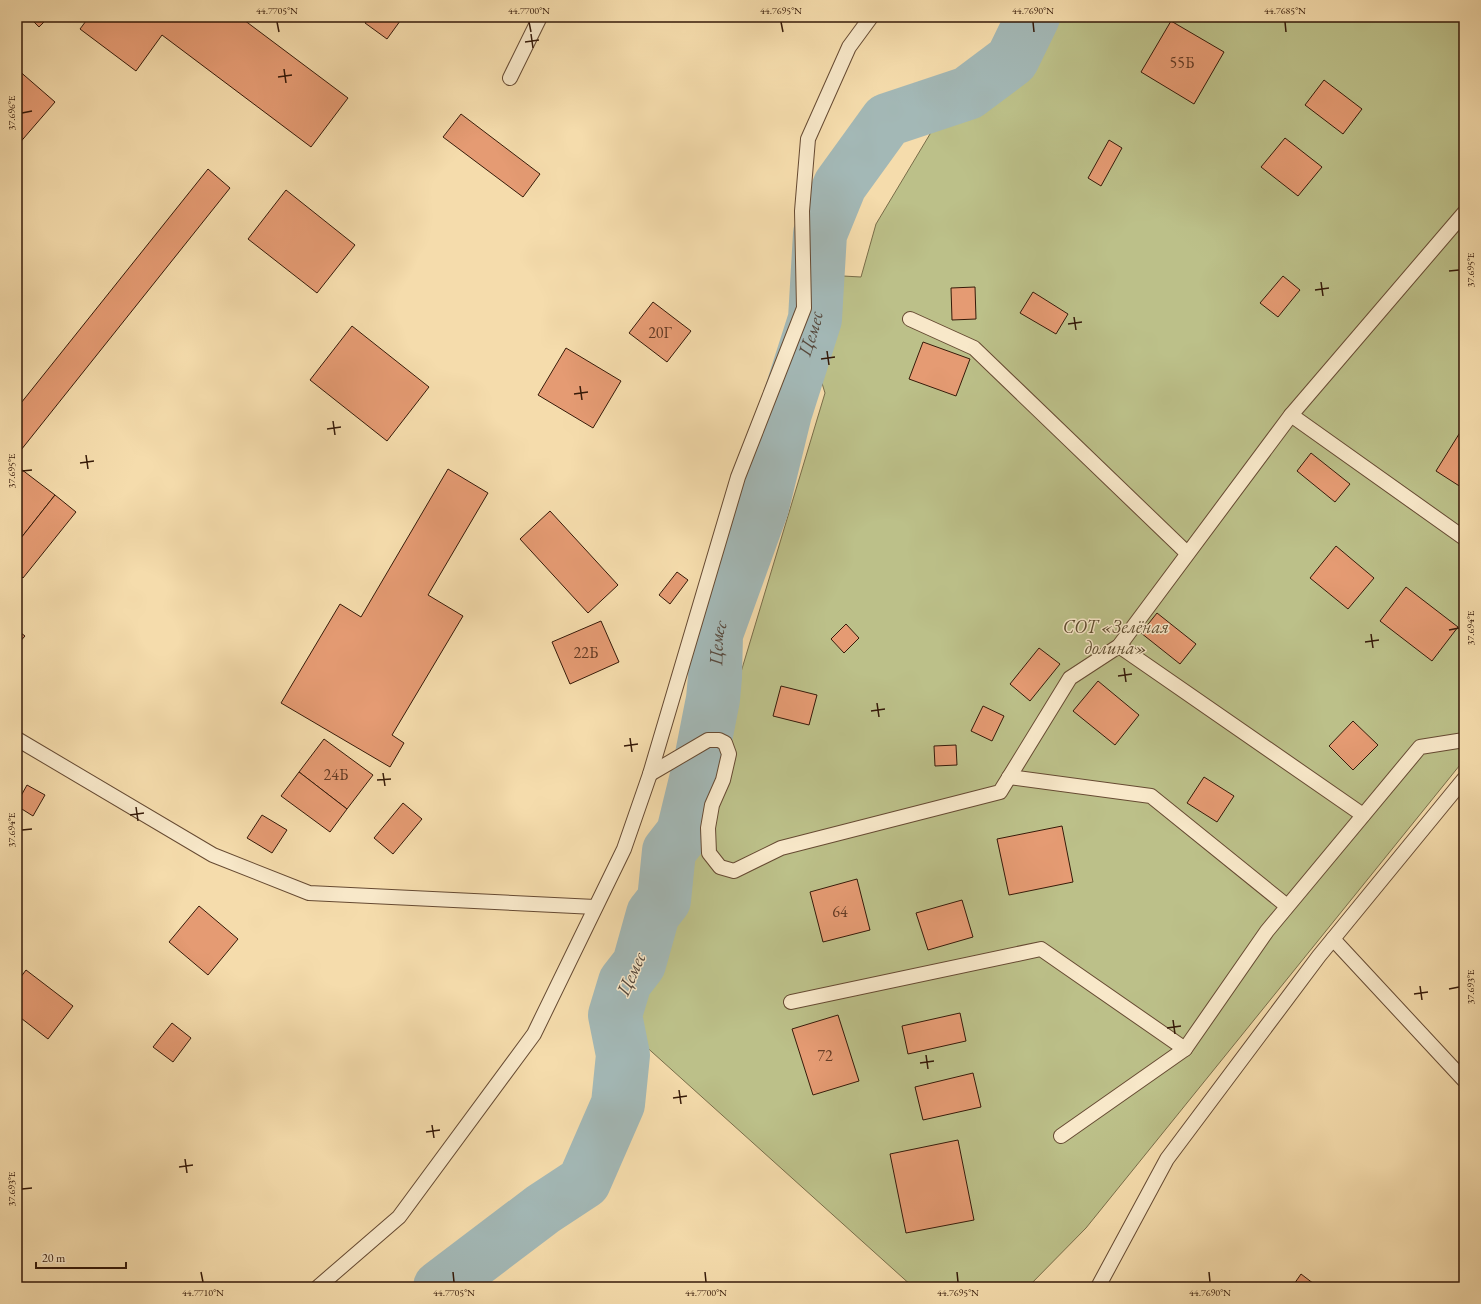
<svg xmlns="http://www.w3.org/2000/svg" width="1481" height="1304" font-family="'EB Garamond',serif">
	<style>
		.green { fill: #bcc089; stroke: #796d49 }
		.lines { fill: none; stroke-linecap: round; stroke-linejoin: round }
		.river { stroke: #a3b8b6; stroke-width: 54 }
		.building { fill: #e59b73; stroke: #361a09 }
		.lane-casing { stroke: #664a32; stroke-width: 16 }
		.lane { stroke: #f8e8c9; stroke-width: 14 }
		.ticks { fill: none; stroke: #361a09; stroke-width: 1.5 }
		.labels { text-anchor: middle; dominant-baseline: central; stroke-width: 3; stroke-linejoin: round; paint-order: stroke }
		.number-label { font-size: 16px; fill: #623a24 }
		.park-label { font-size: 18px; font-style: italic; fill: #5e4c2f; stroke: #f8e8c9 }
		.water-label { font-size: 19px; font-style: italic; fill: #57493d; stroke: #f8e8c9 }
		.neatline { fill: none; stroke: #361a09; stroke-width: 1.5 }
		.ticks-label { font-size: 10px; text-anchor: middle; fill: #361a09 }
	</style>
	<rect width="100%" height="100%" fill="#f5dcac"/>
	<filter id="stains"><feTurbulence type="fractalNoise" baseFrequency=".005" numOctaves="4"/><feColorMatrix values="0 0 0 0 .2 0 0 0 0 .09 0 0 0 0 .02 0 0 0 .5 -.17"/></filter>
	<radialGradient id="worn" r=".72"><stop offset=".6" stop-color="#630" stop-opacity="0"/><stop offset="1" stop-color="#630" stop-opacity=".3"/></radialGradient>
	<path class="green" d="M1051,17H1464V760L1086,1228L1028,1287H913L632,1034L825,393L818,370L843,276L861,277L876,224L933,129L1028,66Z"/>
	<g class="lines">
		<path class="river" id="s1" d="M440,1287L543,1209L584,1182L618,1104L623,1055L615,1015L625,982L639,964L653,914L664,900L669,851L683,833L702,755L713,699L715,677L716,634L762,507L785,413L815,319L820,234L840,185L887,120L968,93L1012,60L1033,17"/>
	</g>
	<g class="building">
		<path d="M29,17H49L39,27Z"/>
		<path d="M89,17H240L348,98L311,147L162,35L136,71L80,29Z"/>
		<path d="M369,17H403L387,39L365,23Z"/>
		<path d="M1171,21L1224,52L1194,104L1141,72Z"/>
		<path d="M17,69L55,102L17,146Z"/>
		<path d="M1324,80L1362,109L1343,134L1305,105Z"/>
		<path d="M461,114L540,174L523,197L443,137Z"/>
		<path d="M1285,138L1322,167L1298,196L1261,167Z"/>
		<path d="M1109,140L1122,148L1101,186L1088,178Z"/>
		<path d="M208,169L230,188L17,455V408Z"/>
		<path d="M286,190L355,245L317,293L248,239Z"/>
		<path d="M1283,276L1300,290L1278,317L1260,303Z"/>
		<path d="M975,287L976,319L952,320L951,288Z"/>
		<path d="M1033,292L1068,314L1056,334L1020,313Z"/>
		<path d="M653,302L691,331L667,362L629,333Z"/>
		<path d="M352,326L429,387L387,441L310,380Z"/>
		<path d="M923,342L970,359L956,396L909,379Z"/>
		<path d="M566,348L621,381L593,428L538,395Z"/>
		<path d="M1464,426V489L1436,471Z"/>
		<path d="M1311,453L1350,484L1335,502L1297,471Z"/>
		<path d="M17,466L55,495L17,543Z"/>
		<path d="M448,469L488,493L428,595L463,616L392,735L404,743L390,767L281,703L340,604L361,617Z"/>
		<path d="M55,495L76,512L23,578L17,573V543Z"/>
		<path d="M550,511L618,585L588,613L520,539Z"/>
		<path d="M1336,546L1374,578L1348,609L1310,578Z"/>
		<path d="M677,572L688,580L670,604L659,595Z"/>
		<path d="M1406,587L1458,627L1432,661L1380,621Z"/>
		<path d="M1157,613L1196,644L1180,664L1141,633Z"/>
		<path d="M601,621L619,662L570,684L552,642Z"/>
		<path d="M846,624L859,638L844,653L831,639Z"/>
		<path d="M17,630L25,636L17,645Z"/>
		<path d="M1039,648L1060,664L1030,701L1010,684Z"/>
		<path d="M1098,681L1139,715L1115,745L1073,711Z"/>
		<path d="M781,686L817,695L809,725L773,716Z"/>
		<path d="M983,706L1004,716L992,741L971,731Z"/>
		<path d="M1353,721L1378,745L1353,770L1329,746Z"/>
		<path d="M324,739L373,775L347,809L299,772Z"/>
		<path d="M956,745L957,765L935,766L934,746Z"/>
		<path d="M299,772L347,809L330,832L281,796Z"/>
		<path d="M1204,777L1234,796L1217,822L1187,803Z"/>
		<path d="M27,785L45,795L33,816L17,806V803Z"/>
		<path d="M403,803L422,819L393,854L374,838Z"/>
		<path d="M262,815L287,830L272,853L247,838Z"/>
		<path d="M1062,826L1073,882L1009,895L997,839Z"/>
		<path d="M857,879L870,930L823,942L810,892Z"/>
		<path d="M962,900L973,937L928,950L916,913Z"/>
		<path d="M199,906L238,939L208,975L169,942Z"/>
		<path d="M26,970L73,1006L48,1039L17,1015V982Z"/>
		<path d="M960,1013L966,1041L908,1054L902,1026Z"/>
		<path d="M838,1015L859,1081L813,1095L792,1029Z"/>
		<path d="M172,1023L191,1038L173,1062L153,1047Z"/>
		<path d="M973,1073L981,1107L923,1120L915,1087Z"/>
		<path d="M958,1140L974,1220L906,1233L890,1154Z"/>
		<path d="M1301,1274L1318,1287H1292Z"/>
	</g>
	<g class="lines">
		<defs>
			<g id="lane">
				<path d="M510,78L540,17"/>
				<path d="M910,319L974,348L1187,553"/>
				<path d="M1291,415L1464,538"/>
				<path d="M1119,646L1363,815"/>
				<path d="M17,739L213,855L309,893L595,907"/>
				<path d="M650,774L708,740H719L725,743L729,754L723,780L712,805L708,828L709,853L720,867L734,871L781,848L1000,792L1070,678L1119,646L1291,415L1464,213"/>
				<path d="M1009,777L1151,796L1287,906"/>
				<path d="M1333,939L1464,1080"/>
				<path d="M791,1002L1041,949L1185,1049"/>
				<path d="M1061,1136L1185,1049L1267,931L1420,747L1464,740"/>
				<path d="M318,1287L399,1217L534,1034L624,849L650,774L738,477L804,308L802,211L808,139L849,47L871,17"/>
				<path d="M1098,1287L1167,1159L1319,956L1464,779"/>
			</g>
		</defs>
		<use href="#lane" class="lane-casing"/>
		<use href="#lane" class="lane"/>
	</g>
	<path class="ticks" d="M277,22L279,32M529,22L531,32M781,22L783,32M1033,22L1034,32M1285,22L1286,32M531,34L533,48M525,42L539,40M284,69L286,83M278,77L292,75M22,113L32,111M1449,271L1459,270M1321,282L1323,296M1315,290L1329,288M1074,317L1076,330M1068,324L1082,322M827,351L829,365M821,359L835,357M580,386L582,400M574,394L588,392M333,421L335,435M327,429L341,427M86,455L88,469M80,463L94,461M22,471L32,470M1449,630L1459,628M1371,634L1373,648M1365,642L1379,640M1124,668L1126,682M1118,676L1132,674M877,703L879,717M871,711L885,709M630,738L632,752M624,746L638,744M383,773L385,786M377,780L391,779M136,807L138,821M130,815L144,813M22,830L32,829M1420,986L1422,1000M1449,989L1459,987M1414,994L1428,992M1173,1020L1175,1034M1167,1028L1181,1026M926,1055L928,1069M920,1063L934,1061M679,1090L681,1104M673,1098L687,1096M432,1125L434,1138M426,1132L440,1130M185,1159L187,1173M179,1167L193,1165M22,1189L32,1188M201,1272L203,1282M453,1272L454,1282M705,1272L706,1282M957,1272L958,1282M1209,1272L1210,1282"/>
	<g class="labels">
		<g class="number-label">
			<text x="1182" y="62">55Б</text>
			<text x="660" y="332">20Г</text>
			<text x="586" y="652">22Б</text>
			<text x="336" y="774">24Б</text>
			<text x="840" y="911">64</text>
			<text x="825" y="1055">72</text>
		</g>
		<g class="park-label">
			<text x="1116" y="626">СОТ «Зелёная<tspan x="1116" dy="21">долина»</tspan></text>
		</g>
		<g class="water-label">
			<text stroke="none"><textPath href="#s1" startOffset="1070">Цемес</textPath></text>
			<text stroke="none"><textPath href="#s1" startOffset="746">Цемес</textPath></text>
			<text transform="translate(631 974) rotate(-66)">Цемес</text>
		</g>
	</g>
	<rect width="1481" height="1304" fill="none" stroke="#f5dcac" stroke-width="44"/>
	<path d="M36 1262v6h90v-6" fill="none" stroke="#361a09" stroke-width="2"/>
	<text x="42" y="1262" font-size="12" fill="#361a09" stroke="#f8e8c9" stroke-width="3" paint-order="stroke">20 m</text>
	<rect x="22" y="22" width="1437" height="1260" class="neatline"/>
	<g class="ticks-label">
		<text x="277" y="14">44.7705°N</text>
		<text x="529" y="14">44.7700°N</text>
		<text x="781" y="14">44.7695°N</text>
		<text x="1033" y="14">44.7690°N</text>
		<text x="1285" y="14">44.7685°N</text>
		<text transform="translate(11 113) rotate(-90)" y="4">37.696°E</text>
		<text transform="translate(1470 270) rotate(-90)" y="4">37.695°E</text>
		<text transform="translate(11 471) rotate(-90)" y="4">37.695°E</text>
		<text transform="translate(1470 628) rotate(-90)" y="4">37.694°E</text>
		<text transform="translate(11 830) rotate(-90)" y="4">37.694°E</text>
		<text transform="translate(1470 987) rotate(-90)" y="4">37.693°E</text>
		<text transform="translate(11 1189) rotate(-90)" y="4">37.693°E</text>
		<text x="203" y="1296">44.7710°N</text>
		<text x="454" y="1296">44.7705°N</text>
		<text x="706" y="1296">44.7700°N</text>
		<text x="958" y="1296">44.7695°N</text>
		<text x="1210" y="1296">44.7690°N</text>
	</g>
	<rect width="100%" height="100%" filter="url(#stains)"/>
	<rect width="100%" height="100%" fill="url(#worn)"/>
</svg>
